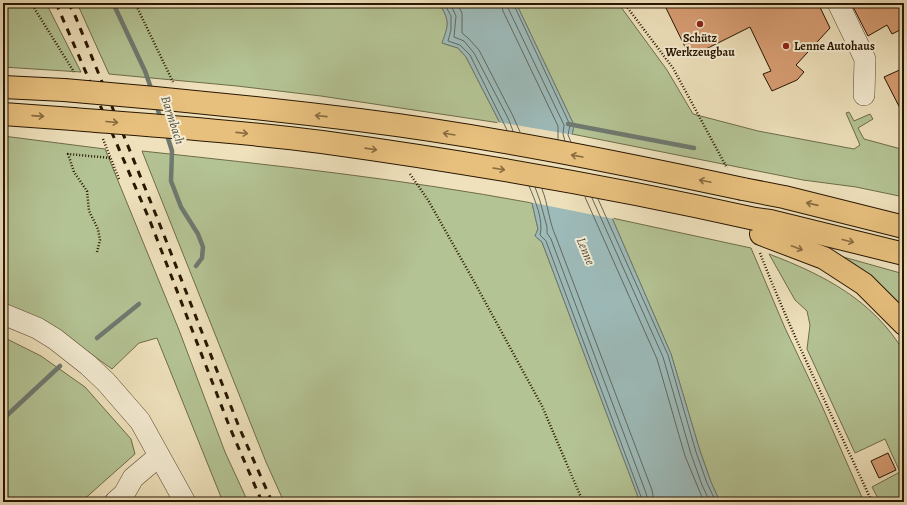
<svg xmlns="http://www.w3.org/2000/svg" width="907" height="505" font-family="Alegreya,serif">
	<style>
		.green { fill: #b4c394; stroke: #6e6c4a }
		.water { fill: #9dbbba; stroke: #6f7970 }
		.pier { fill: #eee1bc }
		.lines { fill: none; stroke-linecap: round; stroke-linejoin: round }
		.shore { stroke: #63685d; stroke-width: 1 }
		.stream { stroke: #6f7970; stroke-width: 4.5 }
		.building { fill: #d89e74; stroke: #291600 }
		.minor-casing { stroke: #5a492f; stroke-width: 22 }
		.highway-casing { stroke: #291600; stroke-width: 24 }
		.path { stroke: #291600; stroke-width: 2.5; stroke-dasharray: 1 2; stroke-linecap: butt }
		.minor { stroke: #f4ecd3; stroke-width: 21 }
		.highway { stroke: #e7c07e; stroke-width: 22 }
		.rail { stroke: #291600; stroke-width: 3; stroke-dasharray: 7 7; stroke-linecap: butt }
		.highway-bridge-casing { stroke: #291600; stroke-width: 24; stroke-linecap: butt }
		.highway-bridge { stroke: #e7c07e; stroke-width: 22 }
		.oneway { stroke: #886b3f }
		.poi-dot { fill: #8f2418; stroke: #f4ecd3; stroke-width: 1.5 }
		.labels { text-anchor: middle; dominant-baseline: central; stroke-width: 4; stroke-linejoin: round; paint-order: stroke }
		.poi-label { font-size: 12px; font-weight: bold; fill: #291600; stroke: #f4ecd3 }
		.water-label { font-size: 13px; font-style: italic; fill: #525041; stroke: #f4ecd3 }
	</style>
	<rect width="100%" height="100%" fill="#eee1bc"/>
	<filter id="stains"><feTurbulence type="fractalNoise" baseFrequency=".005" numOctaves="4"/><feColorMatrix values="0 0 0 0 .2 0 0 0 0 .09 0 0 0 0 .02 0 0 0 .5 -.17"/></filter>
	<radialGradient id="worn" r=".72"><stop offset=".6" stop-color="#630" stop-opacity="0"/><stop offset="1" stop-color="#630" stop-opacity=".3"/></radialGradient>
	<g class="green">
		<path d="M3,3H46L81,72L3,67Z"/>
		<path d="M77,3H439C450,21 449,24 442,43L458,48L466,57L500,123L321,96L237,86L109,74Z"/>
		<path d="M516,3H618L667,70L693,114L758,131L854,149L860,145L846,113L849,112L854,121L870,114L873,119L858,128L864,139L901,149L904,139V197L856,187L803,180L572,134L574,125Z"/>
		<path d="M3,136L105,149L179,330L225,452L248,502H223L157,338L139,343L112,369L45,321L3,303Z"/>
		<path d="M142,151C272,165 403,179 532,203L538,229L535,236L542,242L640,502H284L266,462Z"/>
		<path d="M612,218L751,248L785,328L822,406L864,502H720L711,482L700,451L671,354Z"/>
		<path d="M822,251L904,274V314Z"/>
		<path d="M769,254C824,275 873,300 904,352V502H880L872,487L900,472L885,439L855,453L807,349L810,325L807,311L795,300Z"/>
		<path d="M3,337L41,356L85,387L131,439L135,454L81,502H3Z"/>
	</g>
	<path class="water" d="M439,3H516L574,125L572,135L612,218L671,354L700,451L711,482L720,502H640L542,242L535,236L538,229L532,203L500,123L466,57L458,48L442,43C449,24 450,21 439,3Z"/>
	<path class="pier" d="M497,122L574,135L614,219L529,202Z"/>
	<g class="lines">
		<g class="shore">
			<path d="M444,3L451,16V30L448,41L460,45L470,55L507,130"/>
			<path d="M450,3L456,16L454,37L464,41L474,53L508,118L513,131"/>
			<path d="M457,3L462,13V33L468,38L479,50L513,116L520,132"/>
			<path d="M501,3L503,11L558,126V139"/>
			<path d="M507,3L508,8L564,125L563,134L565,141"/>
			<path d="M513,3L570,125L568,135L571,142"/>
			<path d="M529,186C535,200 544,221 540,235L546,241L643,502"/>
			<path d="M535,187L540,201L547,227V233L551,239L646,493L648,502"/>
			<path d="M542,189C548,204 549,222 556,237L652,490L654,502"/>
			<path d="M585,197L657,359L685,456L704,502"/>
			<path d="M592,198L663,357L691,454L702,485L710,502"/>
			<path d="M598,199L668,355L696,452L707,483L716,502"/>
		</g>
		<g class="stream">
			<path d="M113,3L145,71L152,91"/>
			<path d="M156,104L161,120"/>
			<path d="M568,124L694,148"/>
			<path d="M166,132L172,151L171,181L181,207L198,234L203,247L202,258L196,266"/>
			<path d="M97,338L139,304"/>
			<path d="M3,419L60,366"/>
		</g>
	</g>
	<g class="building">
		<path d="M672,3H818L830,28L796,65L804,72L797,80L772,91L763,74L771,71L750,27L690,57L665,6Z"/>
		<path d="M851,3H904V28L892,34L887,25L868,36Z"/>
		<path d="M904,68V116L884,77Z"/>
		<path d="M888,453L896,470L879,478L871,461Z"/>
	</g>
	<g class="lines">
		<defs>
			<g id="minor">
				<path d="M838,3L865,59L864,95"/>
				<path d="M3,314L37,328L55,339L88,365L106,382L140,421L185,502"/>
				<path d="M115,502L124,494L133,478L159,456"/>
			</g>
			<g id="highway">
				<path d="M3,87L64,90"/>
				<path d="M3,114L73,119"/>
				<path d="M743,189L784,197L904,227"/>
				<path d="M755,219L770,221L904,254"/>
				<path d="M761,234L824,258L864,284L904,324"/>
			</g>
		</defs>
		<use href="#minor" class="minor-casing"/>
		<use href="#highway" class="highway-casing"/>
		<g class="path">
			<path d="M31,3L74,72"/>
			<path d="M135,3L173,82"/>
			<path d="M624,3L673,68L727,168"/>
			<path d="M103,139L119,179"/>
			<path d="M410,174L428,200L471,276L542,406L583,502"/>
			<path d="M97,252L100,240L98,229L89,211L87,191L74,172L68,154L111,158"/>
			<path d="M760,253C793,338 834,419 872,502"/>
		</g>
		<use href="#minor" class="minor"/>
		<use href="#highway" class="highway"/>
		<g class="rail">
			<path d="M56,3L150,221L230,428L262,502"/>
			<path d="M68,3L74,13L158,220L239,427L272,502"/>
		</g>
		<defs>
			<g id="highway-bridge">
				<path d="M64,90C162,98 261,108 359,120C488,136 616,162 743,189"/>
				<path d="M73,119C156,126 239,131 322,142C467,162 612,187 755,219"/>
			</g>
		</defs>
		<use href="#highway-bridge" class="highway-bridge-casing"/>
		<use href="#highway-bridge" class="highway-bridge"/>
	</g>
	<defs><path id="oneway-shaft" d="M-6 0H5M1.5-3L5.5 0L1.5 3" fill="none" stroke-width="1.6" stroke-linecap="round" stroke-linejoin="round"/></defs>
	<g class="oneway">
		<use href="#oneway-shaft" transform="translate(38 116) rotate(4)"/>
		<use href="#oneway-shaft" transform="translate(321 116) rotate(-174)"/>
		<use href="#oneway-shaft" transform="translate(112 122) rotate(5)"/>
		<use href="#oneway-shaft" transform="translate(242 133) rotate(6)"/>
		<use href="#oneway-shaft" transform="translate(449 134) rotate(-171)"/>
		<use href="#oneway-shaft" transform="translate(371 149) rotate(8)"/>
		<use href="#oneway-shaft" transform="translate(577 156) rotate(-170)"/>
		<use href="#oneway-shaft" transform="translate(499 169) rotate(9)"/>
		<use href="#oneway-shaft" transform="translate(705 181) rotate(-168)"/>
		<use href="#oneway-shaft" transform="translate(812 204) rotate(-167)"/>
		<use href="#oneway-shaft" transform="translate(848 241) rotate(14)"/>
		<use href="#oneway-shaft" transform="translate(797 248) rotate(21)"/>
	</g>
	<g class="poi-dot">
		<circle cx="700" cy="24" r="4"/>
		<circle cx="786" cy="46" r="4"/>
	</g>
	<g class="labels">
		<g class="poi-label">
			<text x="700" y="38">Schütz<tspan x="700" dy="14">Werkzeugbau</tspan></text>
			<text x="794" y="46" text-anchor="start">Lenne Autohaus</text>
		</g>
		<g class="water-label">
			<text transform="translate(173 120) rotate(72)">Barmbach</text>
			<text transform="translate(586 251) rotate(68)">Lenne</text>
		</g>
	</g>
	<rect width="907" height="505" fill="none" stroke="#eee1bc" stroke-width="16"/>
	<rect x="4" y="4" width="899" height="497" fill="none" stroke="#291600" stroke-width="2"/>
	<rect x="8" y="8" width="891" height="489" fill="none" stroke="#291600"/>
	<rect width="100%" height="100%" filter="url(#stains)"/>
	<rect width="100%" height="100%" fill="url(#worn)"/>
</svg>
